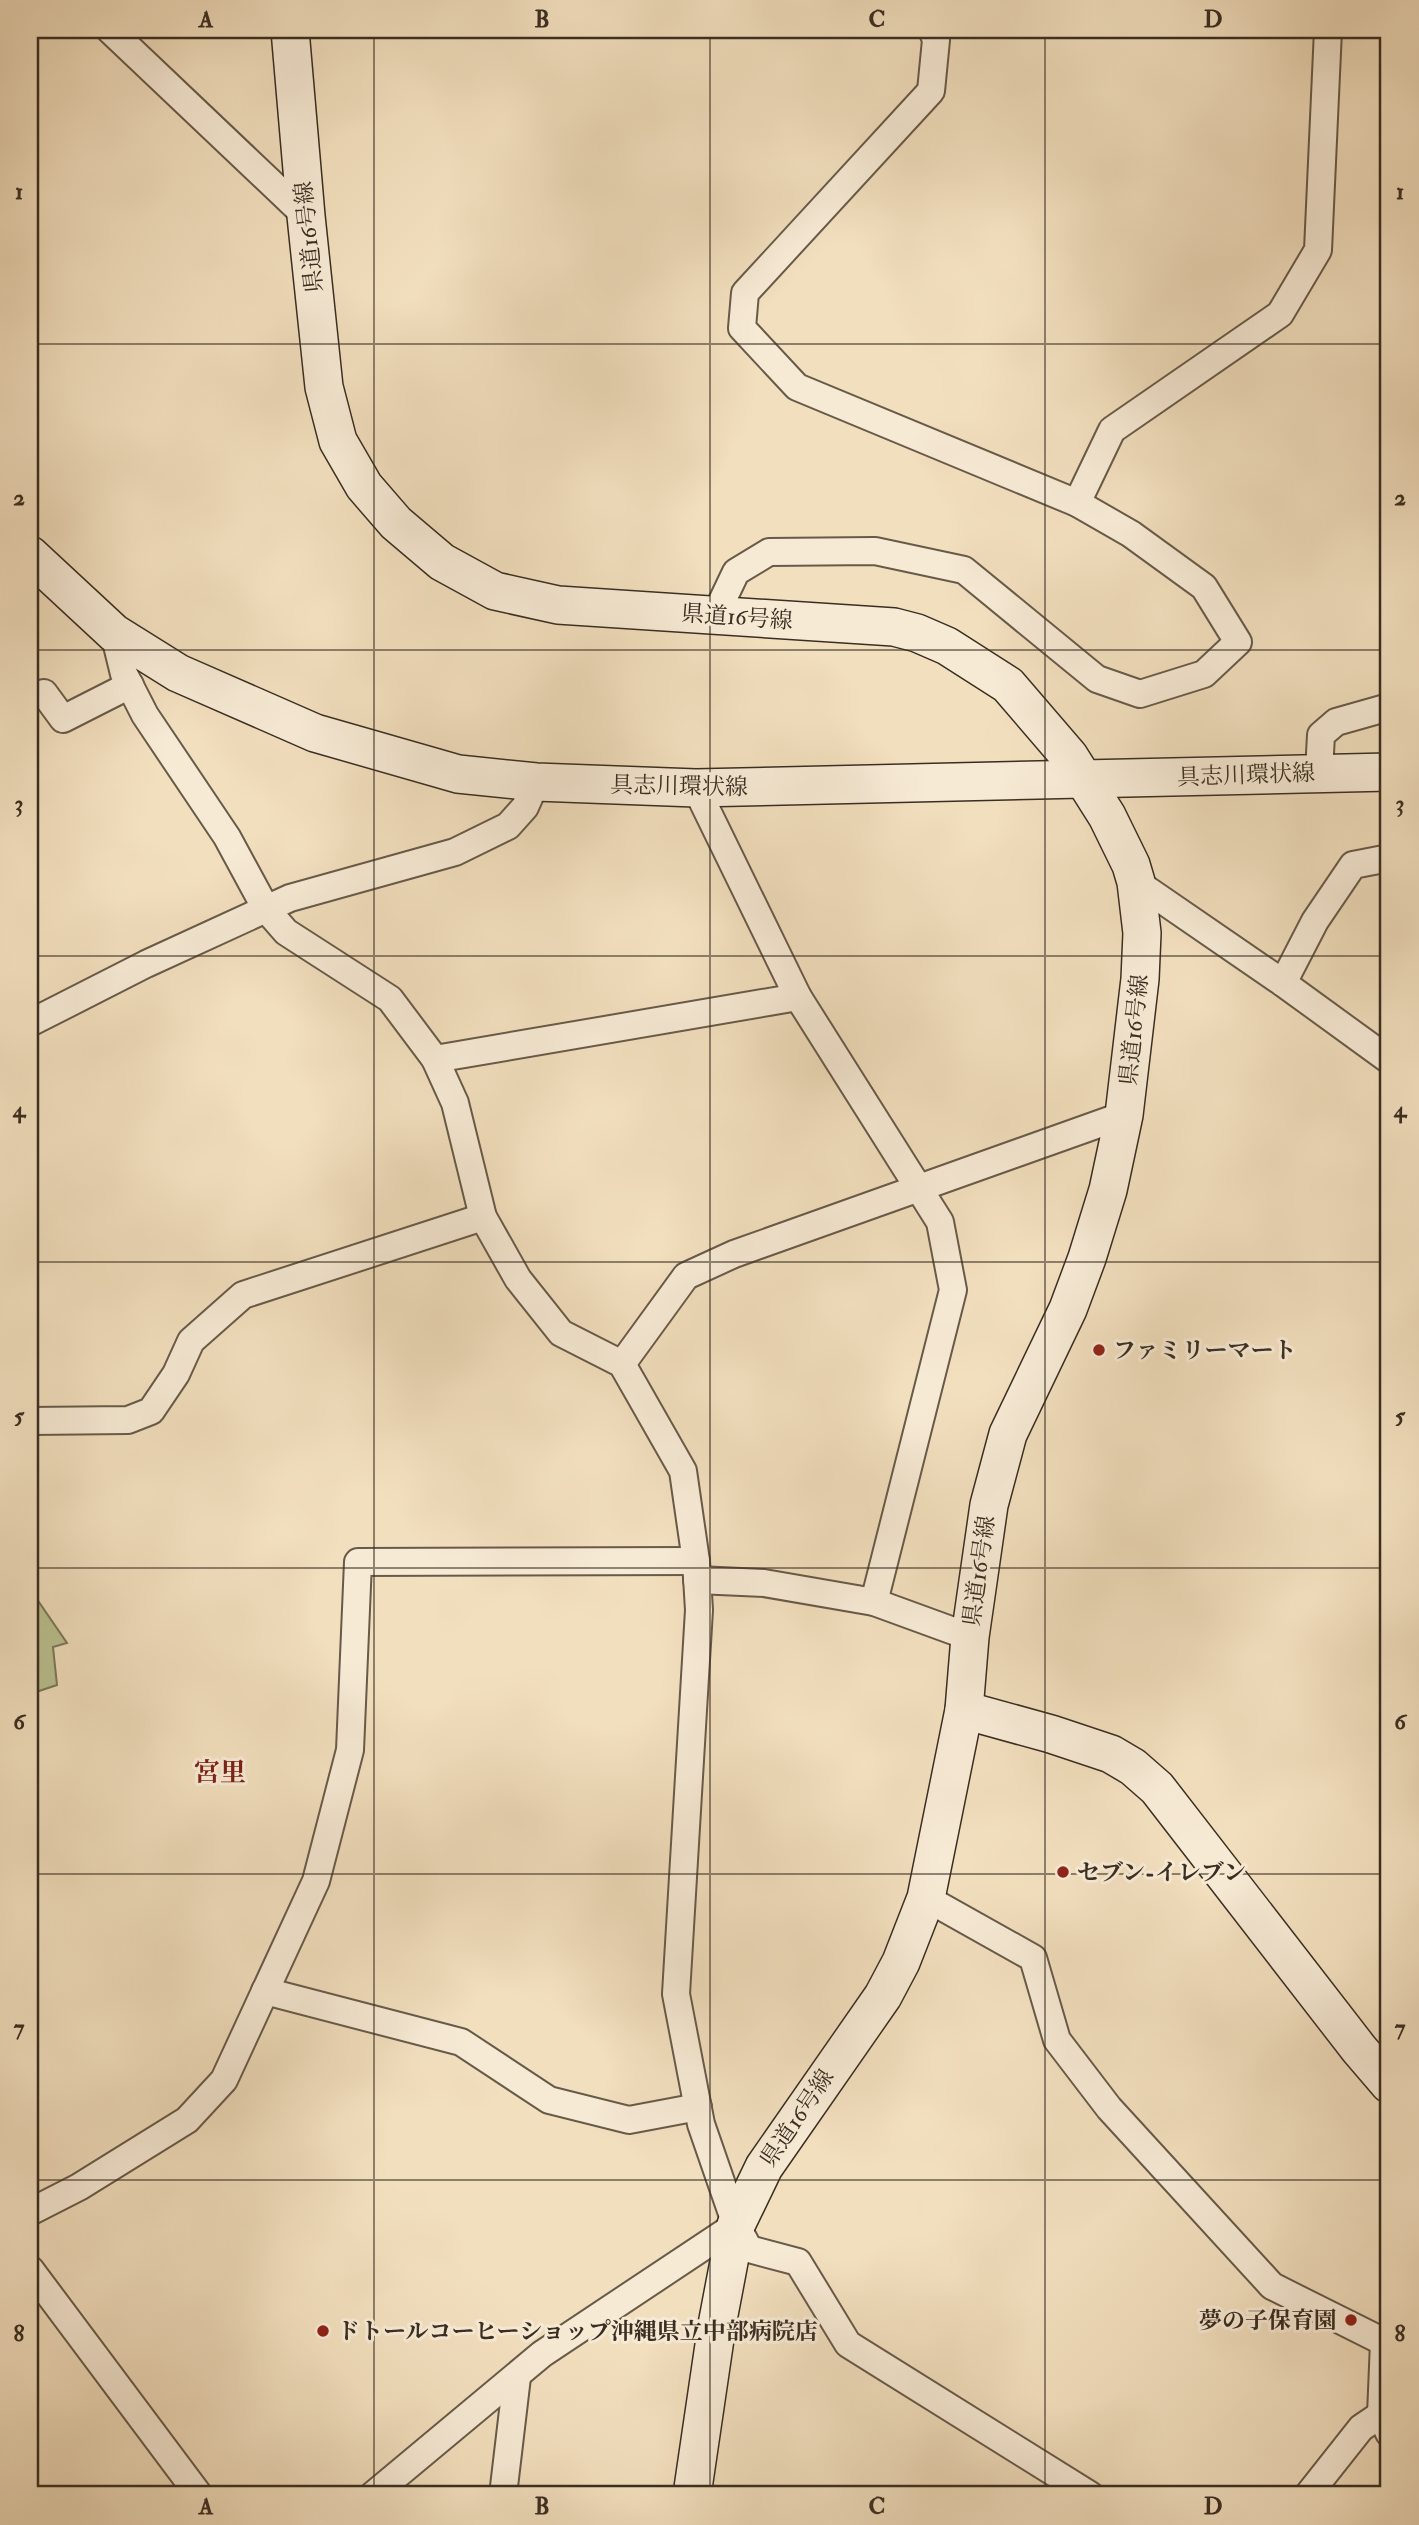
<svg xmlns="http://www.w3.org/2000/svg" width="1419" height="2525" font-family="'IM FELL Double Pica','Noto Serif JP',serif">
	<style>
		.green { fill: #bac291; stroke: #7a785a; stroke-width: 2 }
		.lines { fill: none; stroke-linecap: round; stroke-linejoin: round }
		.street-casing { stroke: #685a49; stroke-width: 30 }
		.secondary-casing { stroke: #3a2e22; stroke-width: 40 }
		.street { stroke: #f7ead5; stroke-width: 26 }
		.secondary { stroke: #f7ead5; stroke-width: 37 }
		.grid { fill: none; stroke: #3a2e22; stroke-width: 2; stroke-opacity: 0.55 }
		.poi-dot { fill: #8f2418; stroke: #f7ead5; stroke-width: 2.5 }
		.labels { text-anchor: middle; dominant-baseline: central; stroke-width: 6; stroke-linejoin: round; paint-order: stroke }
		.street-label { font-size: 23px; fill: #3a2e22; stroke: #f7ead5 }
		.poi-label { font-size: 23px; font-weight: bold; fill: #3a2e22; stroke: #f7ead5; text-anchor: start }
		.quarter-label { font-size: 26px; font-weight: bold; fill: #7a1f14; stroke: #f7ead5 }
		.neatline { fill: none; stroke: #3a2e22; stroke-width: 2.5 }
		.grid-label { font-size: 23px; text-anchor: middle; font-weight: bold; fill: #3a2e22 }
	</style>
	<rect width="100%" height="100%" fill="#f2dfbe"/>
	<filter id="stains"><feTurbulence type="fractalNoise" baseFrequency=".00286" numOctaves="4"/><feColorMatrix values="0 0 0 0 .2 0 0 0 0 .09 0 0 0 0 .02 0 0 0 .5 -.17"/></filter>
	<radialGradient id="worn" r=".72"><stop offset=".6" stop-color="#630" stop-opacity="0"/><stop offset="1" stop-color="#630" stop-opacity=".3"/></radialGradient>
	<path class="green" d="M30,1589L67,1643L53,1647L57,1685L30,1694Z"/>
	<g class="lines">
		<defs>
			<g id="street">
				<path d="M110,30L306,216"/>
				<path d="M1077,503L1112,430L1280,314L1318,250L1328,30"/>
				<path d="M715,616L736,572L769,552L875,551L964,570L1097,679L1140,694L1204,674L1238,642L1204,587L1131,534L1077,503L797,387L742,328L745,293L931,91L936,40L932,30"/>
				<path d="M114,633L124,674L145,715L227,837L266,909L286,932L390,999L435,1059L455,1103L483,1217L518,1279L561,1333L622,1364L638,1392L683,1471L696,1561L699,1610L676,1994L701,2124L736,2225L749,2249L798,2262L848,2344L1090,2495"/>
				<path d="M30,698L44,693L63,719L130,685"/>
				<path d="M1319,772L1321,735L1336,722L1389,707"/>
				<path d="M696,788L798,997L940,1222L953,1290L874,1602"/>
				<path d="M1136,882L1283,983L1389,1060"/>
				<path d="M1283,983L1315,921L1353,865L1389,858"/>
				<path d="M30,1023L146,964L290,898L455,852L508,826L525,807L536,782"/>
				<path d="M435,1059L798,997"/>
				<path d="M622,1364L686,1276L734,1254L1124,1115"/>
				<path d="M30,1421L128,1420L151,1411L176,1374L191,1341L243,1295L483,1217"/>
				<path d="M697,1580L764,1583L874,1602L970,1637"/>
				<path d="M926,1898L1033,1958L1057,2040L1109,2108L1272,2286L1384,2342L1381,2415L1389,2433"/>
				<path d="M265,1991L461,2042L549,2100L629,2120L698,2107"/>
				<path d="M30,2212L79,2187L187,2120L224,2080L316,1881L350,1750L358,1562L696,1561"/>
				<path d="M30,2269L199,2495"/>
				<path d="M373,2495L542,2354L736,2225"/>
				<path d="M503,2495L517,2377"/>
				<path d="M1308,2495L1361,2428L1389,2409"/>
			</g>
			<g id="secondary">
				<path d="M290,30L306,216L324,387L338,441L364,486L396,523L442,562L495,591L558,605L894,627L917,633L947,646L1008,685L1069,756L1107,816L1131,865L1136,882L1142,933L1140,979L1124,1115L1108,1190L1087,1258L1068,1309L1008,1434L989,1505L970,1637L964,1710L926,1898L901,1962L883,1996L764,2167L736,2225L717,2325L692,2495"/>
				<path d="M30,555L114,633L178,673L315,733L458,774L536,782L696,788L1389,772"/>
				<path d="M964,1710L1051,1734L1111,1754L1133,1767L1157,1788L1359,2049L1389,2084"/>
			</g>
		</defs>
		<use href="#street" class="street-casing"/>
		<use href="#secondary" class="secondary-casing"/>
		<use href="#street" class="street"/>
		<use href="#secondary" class="secondary"/>
	</g>
	<path class="grid" d="M374,30V2495M710,30V2495M1045,30V2495M30,344H1389M30,650H1389M30,956H1389M30,1262H1389M30,1568H1389M30,1874H1389M30,2180H1389"/>
	<g class="poi-dot">
		<circle cx="1099" cy="1350" r="7"/>
		<circle cx="1063" cy="1872" r="7"/>
		<circle cx="1351" cy="2320" r="7"/>
		<circle cx="323" cy="2331" r="7"/>
	</g>
	<g class="labels">
		<g class="street-label">
			<text transform="translate(309 237) rotate(-96)">県道16号線</text>
			<text transform="translate(737 617) rotate(4)">県道16号線</text>
			<text transform="translate(1246 775) rotate(-2)">具志川環状線</text>
			<text transform="translate(679 786) rotate(1)">具志川環状線</text>
			<text transform="translate(1134 1030) rotate(-84)">県道16号線</text>
			<text transform="translate(979 1571) rotate(-82)">県道16号線</text>
			<text transform="translate(797 2118) rotate(-56)">県道16号線</text>
		</g>
		<g class="poi-label">
			<text x="1113" y="1350">ファミリーマート</text>
			<text x="1077" y="1872">セブン-イレブン</text>
			<text x="1337" y="2320" text-anchor="end">夢の子保育園</text>
			<text x="337" y="2331">ドトールコーヒーショップ沖縄県立中部病院店</text>
		</g>
		<g class="quarter-label">
			<text x="220" y="1773">宮里</text>
		</g>
	</g>
	<rect width="1419" height="2525" fill="none" stroke="#f2dfbe" stroke-width="77"/>
	<rect x="38" y="38" width="1342" height="2448" class="neatline"/>
	<g class="grid-label">
		<text x="206" y="27">A</text>
		<text x="542" y="27">B</text>
		<text x="877" y="27">C</text>
		<text x="1213" y="27">D</text>
		<text x="19" y="199">1</text>
		<text x="1400" y="199">1</text>
		<text x="19" y="505">2</text>
		<text x="1400" y="505">2</text>
		<text x="19" y="811">3</text>
		<text x="1400" y="811">3</text>
		<text x="19" y="1117">4</text>
		<text x="1400" y="1117">4</text>
		<text x="19" y="1423">5</text>
		<text x="1400" y="1423">5</text>
		<text x="19" y="1729">6</text>
		<text x="1400" y="1729">6</text>
		<text x="19" y="2035">7</text>
		<text x="1400" y="2035">7</text>
		<text x="19" y="2341">8</text>
		<text x="1400" y="2341">8</text>
		<text x="206" y="2514">A</text>
		<text x="542" y="2514">B</text>
		<text x="877" y="2514">C</text>
		<text x="1213" y="2514">D</text>
	</g>
	<rect width="100%" height="100%" filter="url(#stains)"/>
	<rect width="100%" height="100%" fill="url(#worn)"/>
</svg>
